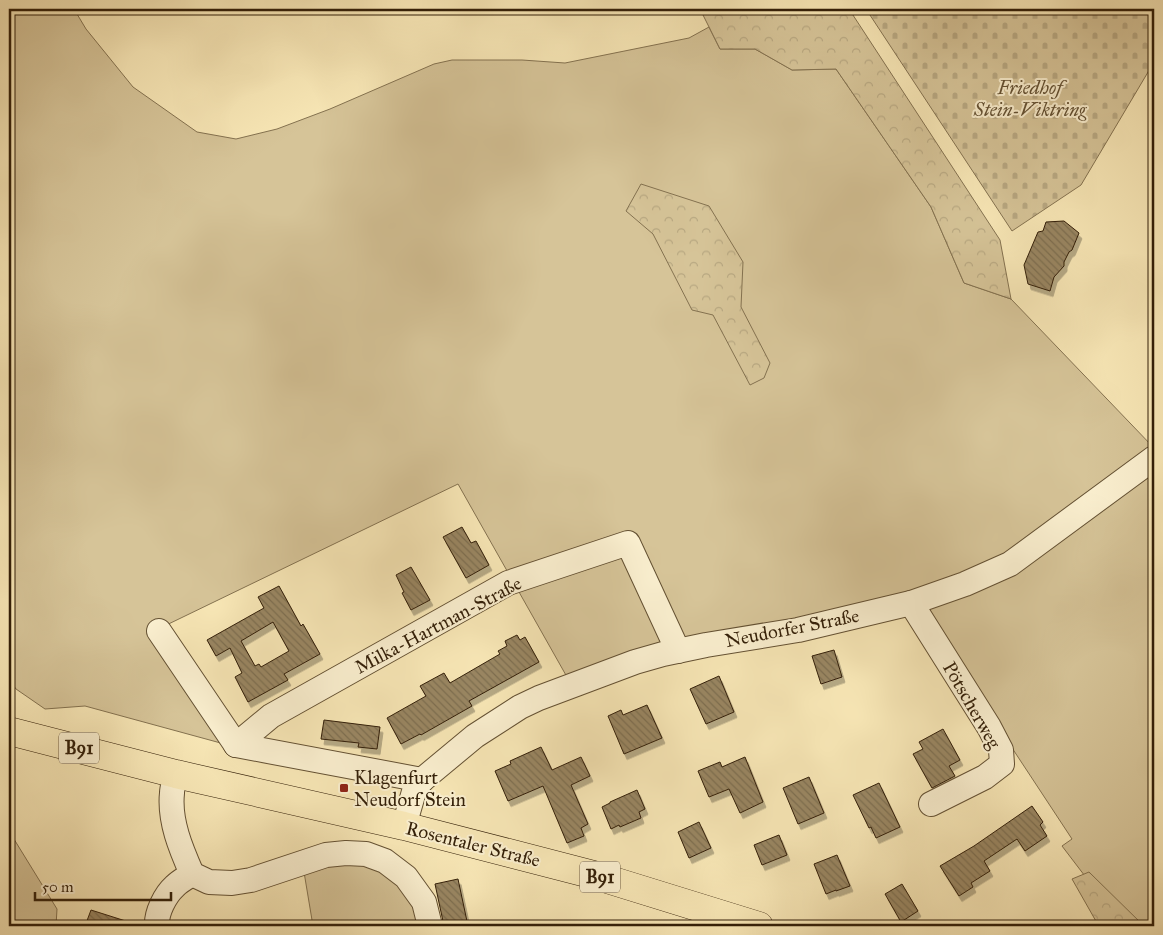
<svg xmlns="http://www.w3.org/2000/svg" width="1163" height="935" font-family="'IM FELL Great Primer',serif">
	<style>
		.green { fill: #d6c498; stroke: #847250 }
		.forest { fill: url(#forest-crowns); stroke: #847250 }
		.cemetery { fill: url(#cemetery-stones); stroke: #847250 }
		.building { fill: url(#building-back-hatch); stroke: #331f08; fill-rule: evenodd; filter: url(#shadow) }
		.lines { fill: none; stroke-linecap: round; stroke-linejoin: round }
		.minor-casing { stroke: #645133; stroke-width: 26 }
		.major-casing { stroke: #331f08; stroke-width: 29 }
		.minor { stroke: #faefcf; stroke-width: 24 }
		.major { stroke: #f7e6b5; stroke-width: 28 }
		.poi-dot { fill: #8f2418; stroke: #faefcf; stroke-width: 2 }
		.labels { text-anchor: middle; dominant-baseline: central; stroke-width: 4; stroke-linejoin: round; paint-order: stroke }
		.shield { fill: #faefcf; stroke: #6f5d44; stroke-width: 1 }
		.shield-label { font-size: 18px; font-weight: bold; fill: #331f08 }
		.park-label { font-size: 19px; font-style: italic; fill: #645133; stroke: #faefcf }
		.street-label { font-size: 19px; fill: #331f08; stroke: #faefcf }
		.poi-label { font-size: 19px; fill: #331f08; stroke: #faefcf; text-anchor: start }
	</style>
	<defs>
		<pattern id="forest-crowns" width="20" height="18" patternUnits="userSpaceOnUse" patternTransform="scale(1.25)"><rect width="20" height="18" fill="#d6c498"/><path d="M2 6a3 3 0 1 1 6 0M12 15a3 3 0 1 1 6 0" fill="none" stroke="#b8a882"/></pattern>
		<pattern id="cemetery-stones" width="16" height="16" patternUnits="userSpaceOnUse" patternTransform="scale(1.25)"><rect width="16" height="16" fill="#d6c498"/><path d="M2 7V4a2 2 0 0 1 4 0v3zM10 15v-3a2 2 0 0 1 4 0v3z" fill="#b8a882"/></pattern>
		<pattern id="building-back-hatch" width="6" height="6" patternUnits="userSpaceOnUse" patternTransform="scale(1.25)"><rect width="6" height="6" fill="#998662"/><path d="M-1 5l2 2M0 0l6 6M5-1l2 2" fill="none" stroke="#7d6d4f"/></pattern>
		<filter id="shadow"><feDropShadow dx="3" dy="5.5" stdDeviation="0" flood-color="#0004"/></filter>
	</defs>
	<rect width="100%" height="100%" fill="#f7e6b5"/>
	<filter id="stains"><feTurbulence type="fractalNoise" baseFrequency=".004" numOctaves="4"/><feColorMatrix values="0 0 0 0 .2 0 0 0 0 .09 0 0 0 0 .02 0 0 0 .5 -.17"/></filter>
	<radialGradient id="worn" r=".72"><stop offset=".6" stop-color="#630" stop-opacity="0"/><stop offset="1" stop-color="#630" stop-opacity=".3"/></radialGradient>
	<g class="green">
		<path d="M9,9H74L86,29L133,87L197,132L236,139L277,129L330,109L434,64L452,60H522L565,63L689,38L709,27L720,49H755L792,70L836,69L931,207L964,283L1011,299L1154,448L1006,559L867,607L567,677L458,484L154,631L228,745L85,706L45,709L16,689L9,679Z"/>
		<path d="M1154,470V926H1123L1062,846L1072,839L935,631L929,606L1005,575L1045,553Z"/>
		<path d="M9,831L57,909L56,926H9Z"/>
		<path d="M340,860L371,863L400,881L416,903L422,926H313L304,872Z"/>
	</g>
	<g class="forest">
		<path d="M700,9H849L1000,240L1011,299L964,283L931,207L836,69L792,70L755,49H720Z"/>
		<path d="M641,184L709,206L743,262L741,307L770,363L764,378L750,385L713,315L692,310L653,234L626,211Z"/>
		<path d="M1089,872L1144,926H1100L1097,923L1072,879Z"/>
	</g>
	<path class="cemetery" d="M866,9H1147L1154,20V62L1081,185L1012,231Z"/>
	<g class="building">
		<path d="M1064,221L1079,233L1072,250L1069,252L1064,262V266L1054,277L1050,291L1028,284L1024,265L1038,232L1043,231L1046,222Z"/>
		<path d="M462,527L471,543L476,541L489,565L466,578L443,537Z"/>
		<path d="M411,567L430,600L411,610L402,593L404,592L396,575Z"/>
		<path d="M279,586L301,626L303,624L320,654L284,674L288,680L248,702L235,677L242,673L230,648L216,656L207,640L264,608L258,597ZM273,622L289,651L261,667L259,664L255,666L241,641Z"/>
		<path d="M517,635L520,640L525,637L539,662L469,701L472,706L421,735L420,734L401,744L387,718L426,696L420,686L444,673L450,683L500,654L498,651L507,646L505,641Z"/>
		<path d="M834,650L842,677L821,684L812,656Z"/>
		<path d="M719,676L734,712L706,724L690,689Z"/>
		<path d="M647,705L662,738L624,754L608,716L621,710L623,715Z"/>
		<path d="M324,720L380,727L377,749L358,747L359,743L321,739Z"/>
		<path d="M943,729L960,760L949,766L955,776L932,788L913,754L923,749L919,742Z"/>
		<path d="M541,747L552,770L581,757L590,776L571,785L588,824L581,828L584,836L567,843L543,786L508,801L495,771L511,764L510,761Z"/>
		<path d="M745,757L763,802L740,813L729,789L709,797L698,771L720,762L722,767Z"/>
		<path d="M809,777L824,813L798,824L783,788Z"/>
		<path d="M879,783L900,827L876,838L871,827L869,828L853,795Z"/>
		<path d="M637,790L645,809L639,812L641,818L620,827L619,825L611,829L602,807L610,803V802Z"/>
		<path d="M1032,806L1043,822L1040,825L1047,836L1025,851L1017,839L984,861L990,871L971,883L973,887L959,896L940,866L974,846Z"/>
		<path d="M699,822L711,848L689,858L678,832Z"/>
		<path d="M779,835L787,855L762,865L754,845Z"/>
		<path d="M837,855L850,886L836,891V890L826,894L814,864Z"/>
		<path d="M458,879L468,926H444L435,884Z"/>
		<path d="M902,884L918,911L901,922L885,894Z"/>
		<path d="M91,910L132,923L131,926H85Z"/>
	</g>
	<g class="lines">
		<defs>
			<g id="minor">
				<path d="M911,603L989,727L1001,750L1002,764L985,777L931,804"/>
				<path d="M159,631L236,745"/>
				<path d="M236,745L271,716L508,583L628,543L678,651"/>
				<path d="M236,745L422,780"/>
				<path d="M176,774C175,780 172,787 172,793C169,821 181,849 192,874L209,882L232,883L251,880L326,855L346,853L366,854L385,861L406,877L424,902L430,926"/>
				<path d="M404,826L415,788L422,780L475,736L520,707L539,698L635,662L663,654L706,645L798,630L911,603L965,584L1010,564L1154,458"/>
				<path d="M157,926C156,913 165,895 175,886C180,881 186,878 192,874"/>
			</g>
			<path id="major" d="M9,731L176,774L404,826L594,875L759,926"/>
		</defs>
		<use href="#minor" class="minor-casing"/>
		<use href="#major" class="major-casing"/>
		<use href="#minor" class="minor"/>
		<use href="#major" class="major"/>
	</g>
	<rect class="poi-dot" x="339" y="783" width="10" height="10" rx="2.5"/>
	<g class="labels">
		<g class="shield">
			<rect x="59" y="732.5" width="40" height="31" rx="4"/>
			<rect x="580" y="861.5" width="40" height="31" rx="4"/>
		</g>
		<g class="shield-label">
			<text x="79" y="748">B91</text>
			<text x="600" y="877">B91</text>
		</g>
		<g class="park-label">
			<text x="1030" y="87">Friedhof<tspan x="1030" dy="22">Stein-Viktring</tspan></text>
		</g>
		<g class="street-label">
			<text transform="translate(438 625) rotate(-28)">Milka-Hartman-Straße</text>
			<text transform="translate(792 628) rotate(-11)">Neudorfer Straße</text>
			<text transform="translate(972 705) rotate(60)">Pötscherweg</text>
			<text transform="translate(473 844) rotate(14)">Rosentaler Straße</text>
		</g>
		<g class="poi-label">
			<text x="354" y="777">Klagenfurt<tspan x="354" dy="22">Neudorf Stein</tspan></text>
		</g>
	</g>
	<rect width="1163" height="935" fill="none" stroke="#f7e6b5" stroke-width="30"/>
	<rect x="10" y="10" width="1143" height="915" fill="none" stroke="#331f08" stroke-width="2.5"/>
	<rect x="15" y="15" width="1133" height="905" fill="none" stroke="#331f08"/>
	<path d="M35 892v8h136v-8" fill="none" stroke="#331f08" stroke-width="2.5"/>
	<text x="42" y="892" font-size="15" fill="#331f08" stroke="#faefcf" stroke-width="4" paint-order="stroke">50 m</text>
	<rect width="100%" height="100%" filter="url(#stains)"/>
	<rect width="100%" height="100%" fill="url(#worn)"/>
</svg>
